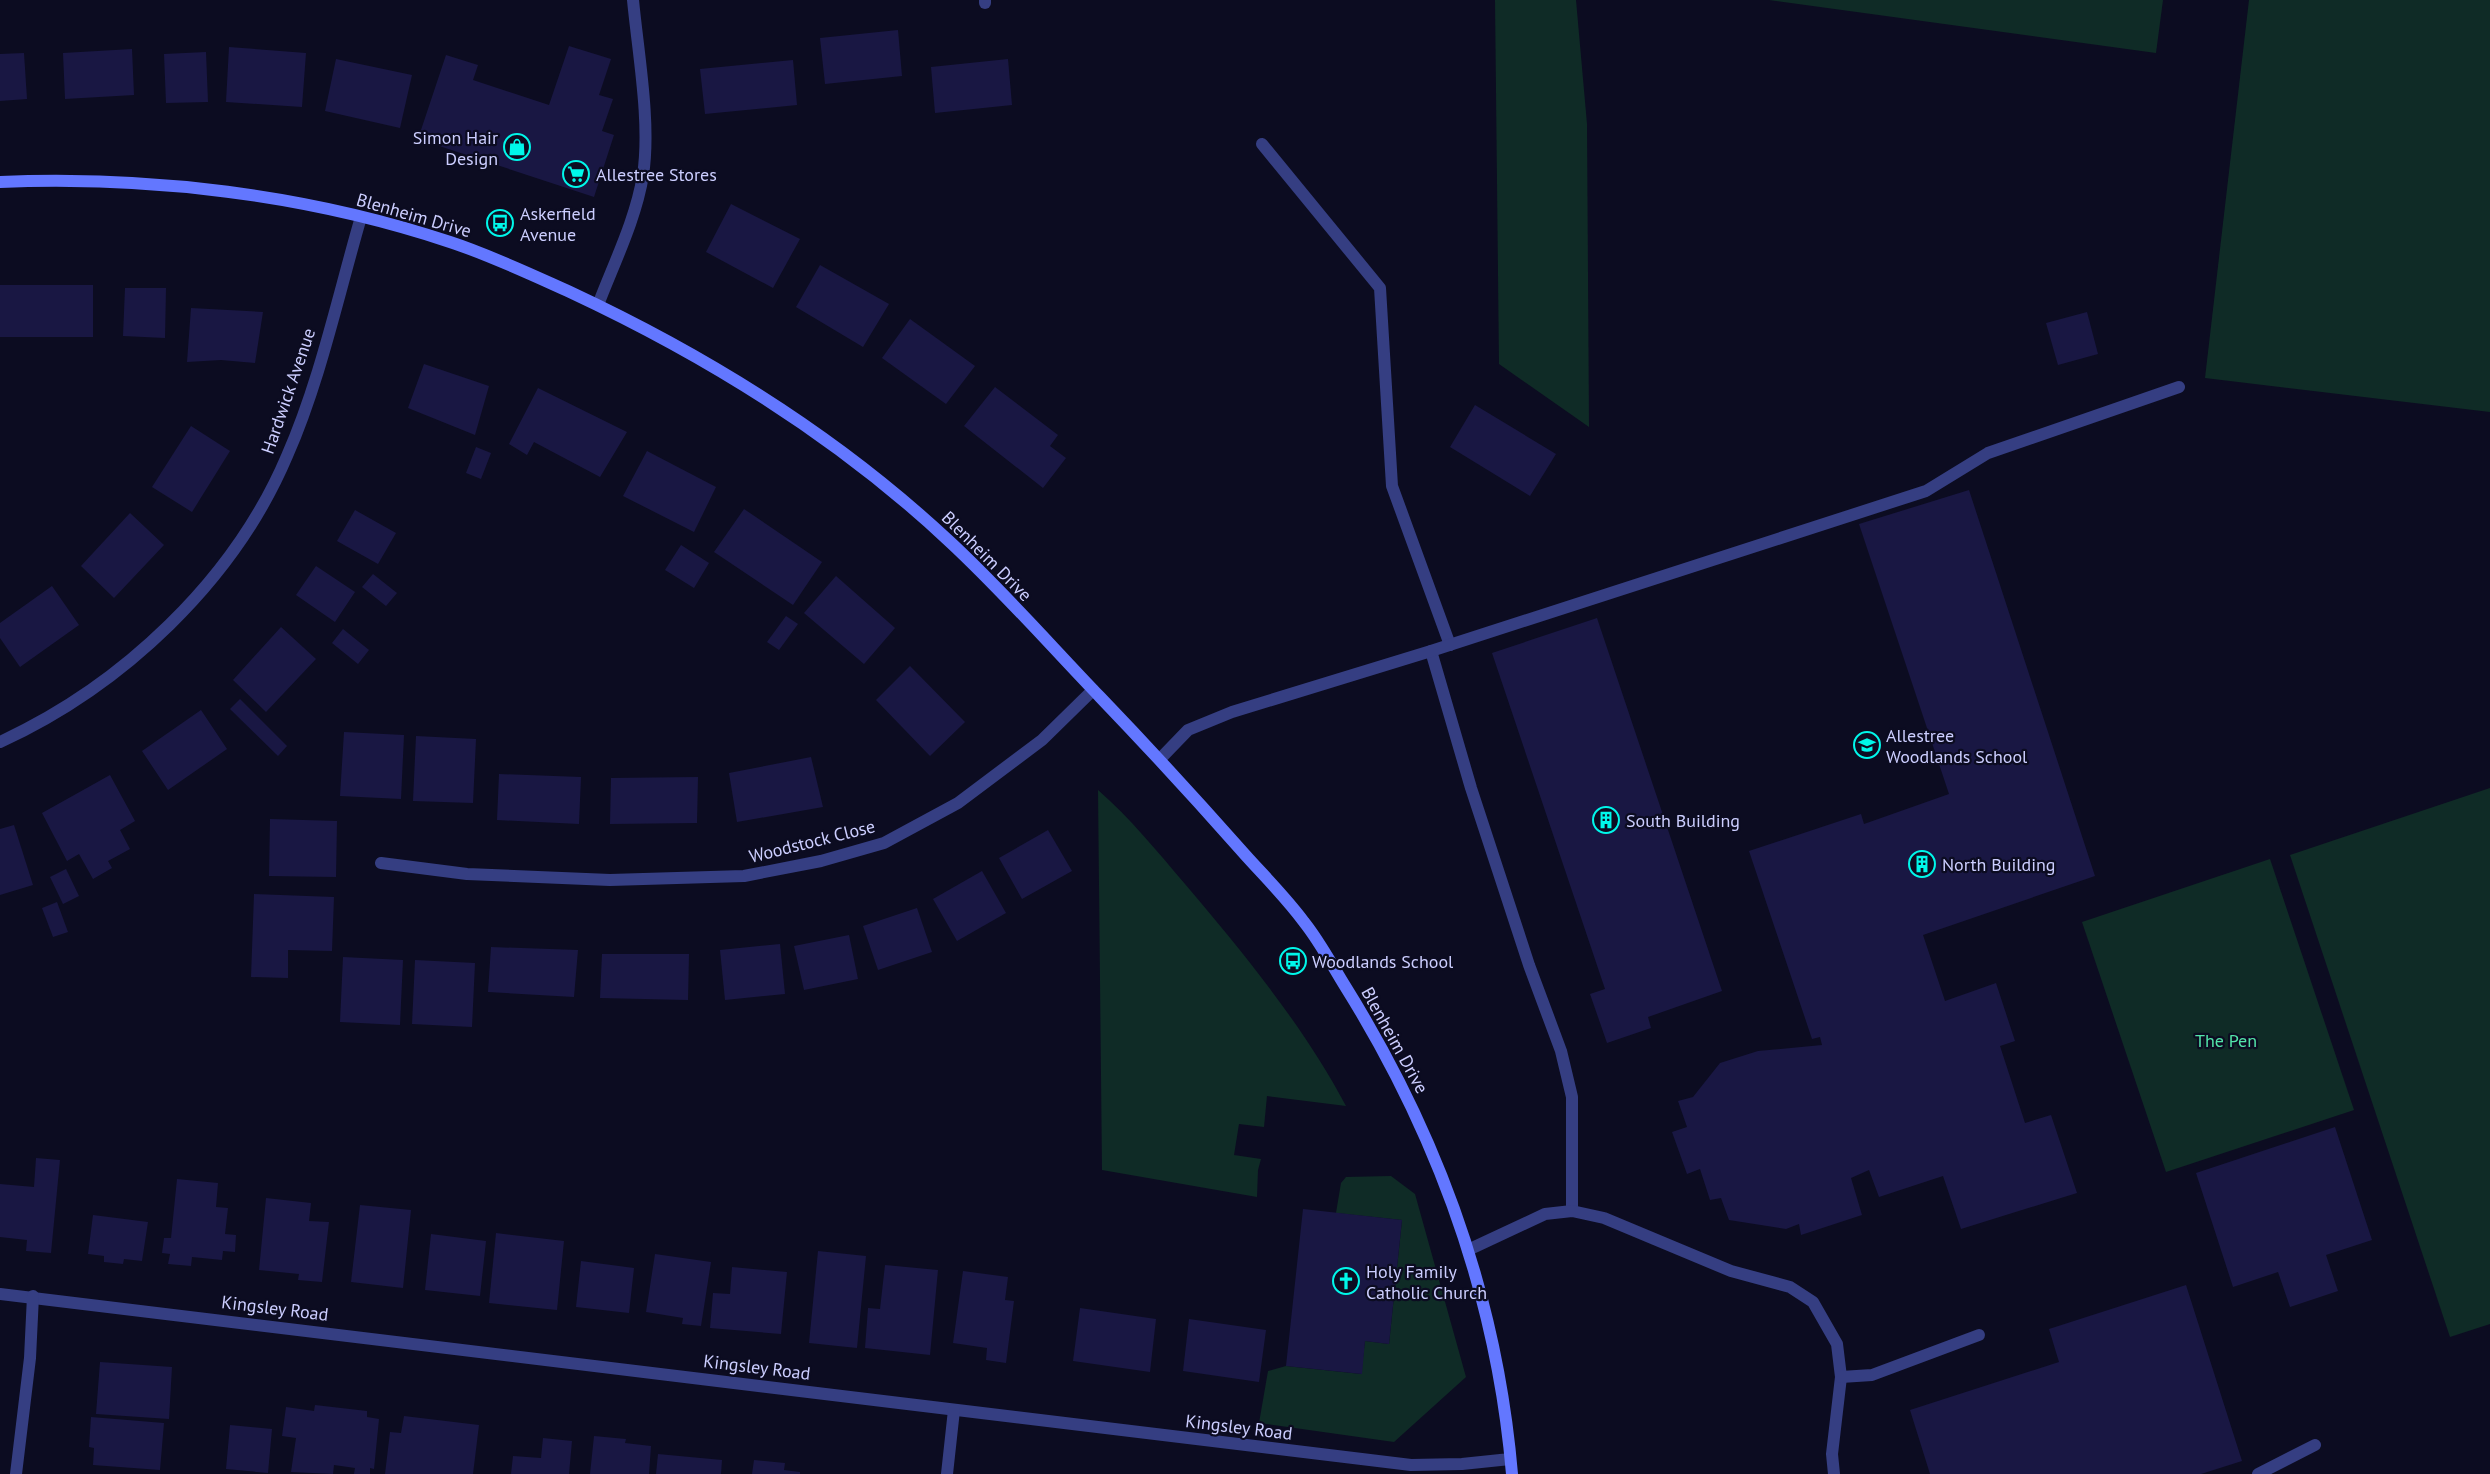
<svg xmlns="http://www.w3.org/2000/svg" width="2490" height="1474" font-family="'PT Sans',sans-serif">
	<style>
		.green { fill: #0f2b26 }
		.building { fill: #191743 }
		.lines { fill: none; stroke-linecap: round; stroke-linejoin: round }
		.lane { stroke: #353e82; stroke-width: 12 }
		.street { stroke: #353e82; stroke-width: 12 }
		.secondary { stroke: #6377ff; stroke-width: 12 }
		.labels { text-anchor: middle; dominant-baseline: central; stroke-width: 4.5; stroke-linejoin: round; paint-order: stroke }
		.poi-label { font-size: 18px; fill: #ccceff; stroke: #0c0c21; text-anchor: start }
		.street-label { font-size: 18px; fill: #ccceff; stroke: #0c0c21 }
		.park-label { font-size: 18px; fill: #53e4a9; stroke: #0c0c21 }
	</style>
	<rect width="100%" height="100%" fill="#0c0c21"/>
	<g class="green">
		<path d="M1495,0H1576L1587,124L1589,427L1499,364Z"/>
		<path d="M1769,0H2163L2156,53Z"/>
		<path d="M2249,0H2490V412L2205,378Z"/>
		<path d="M2490,788V1324L2450,1337L2290,855Z"/>
		<path d="M1098,790C1130,818 1157,851 1185,884C1242,951 1305,1028 1346,1106L1267,1096L1264,1127L1239,1124L1234,1155L1261,1159L1258,1170L1257,1197L1102,1170Z"/>
		<path d="M2270,859L2354,1110L2166,1172L2082,922Z"/>
		<path d="M1391,1176L1415,1194L1466,1377L1394,1442L1259,1423L1268,1371L1286,1366L1361,1374L1365,1341L1389,1344L1402,1220L1336,1213L1341,1183L1346,1177Z"/>
	</g>
	<g class="building">
		<path d="M898,30L902,76L825,84L820,38Z"/>
		<path d="M569,46L611,59L599,95L613,99L602,131L614,135L594,197L418,139L446,55L478,65L473,80L549,105Z"/>
		<path d="M229,47L306,53L302,107L226,102Z"/>
		<path d="M132,49L134,95L65,99L63,53Z"/>
		<path d="M206,52L208,102L166,103L164,54Z"/>
		<path d="M24,53L27,99L0,101V54Z"/>
		<path d="M336,59L412,75L400,128L325,111Z"/>
		<path d="M1008,59L1012,105L935,113L931,67Z"/>
		<path d="M793,60L797,105L705,114L700,69Z"/>
		<path d="M731,204L800,239L773,288L706,252Z"/>
		<path d="M820,265L889,304L863,347L796,307Z"/>
		<rect x="0" y="285" width="93" height="52"/>
		<path d="M125,288H166L165,338L123,336Z"/>
		<path d="M191,308L263,312L255,363L221,360L187,362Z"/>
		<path d="M2087,312L2098,354L2058,365L2046,323Z"/>
		<path d="M910,319L975,366L946,404L882,358Z"/>
		<path d="M424,364L489,386L475,435L408,408Z"/>
		<path d="M995,387L1058,435L1050,446L1066,458L1043,488L964,426Z"/>
		<path d="M538,388L627,432L600,477L534,442L527,455L509,444Z"/>
		<path d="M1475,405L1556,454L1530,496L1450,447Z"/>
		<path d="M191,426L230,451L192,512L152,487Z"/>
		<path d="M476,447L491,453L481,479L466,473Z"/>
		<path d="M647,451L716,487L694,532L623,496Z"/>
		<path d="M1969,490L2095,876L1923,935L1945,1001L1996,983L2015,1041L2000,1046L2025,1123L2051,1115L2077,1193L1961,1229L1943,1176L1879,1197L1869,1170L1851,1178L1862,1215L1801,1235L1799,1224L1786,1229L1729,1220L1721,1198L1710,1200L1700,1169L1687,1174L1672,1132L1687,1127L1678,1101L1693,1097L1720,1063L1758,1051L1822,1045L1820,1037L1812,1039L1749,851L1861,814L1864,824L1949,794L1859,524Z"/>
		<path d="M744,509L822,562L793,605L714,552Z"/>
		<path d="M355,510L396,533L378,564L337,541Z"/>
		<path d="M130,513L164,545L114,598L81,566Z"/>
		<path d="M681,545L709,563L694,588L665,570Z"/>
		<path d="M316,566L355,592L335,622L296,595Z"/>
		<path d="M373,574L397,593L386,606L362,587Z"/>
		<path d="M836,576L895,628L864,664L804,613Z"/>
		<path d="M52,586L79,625L20,667L0,638V623Z"/>
		<path d="M786,616L798,624L779,650L767,642Z"/>
		<path d="M1597,618L1722,991L1648,1017L1651,1028L1607,1043L1590,994L1605,989L1492,653Z"/>
		<path d="M281,627L316,659L266,712L233,680Z"/>
		<path d="M343,629L369,650L358,664L332,643Z"/>
		<path d="M910,666L965,722L930,756L876,700Z"/>
		<path d="M240,699L287,746L278,756L230,709Z"/>
		<path d="M201,710L227,749L168,790L142,751Z"/>
		<path d="M344,732L404,735L401,799L340,796Z"/>
		<path d="M416,736L476,739L473,803L413,801Z"/>
		<path d="M811,757L823,807L737,822L729,773Z"/>
		<path d="M499,774L581,777L579,824L497,820Z"/>
		<path d="M110,775L135,821L120,830L130,849L108,861L112,868L93,879L79,854L67,861L42,813Z"/>
		<path d="M698,777L697,823L610,824L611,778Z"/>
		<path d="M270,819L337,821L336,877L269,876Z"/>
		<path d="M14,825L33,885L0,895V829Z"/>
		<path d="M1048,830L1072,871L1022,899L999,858Z"/>
		<path d="M66,869L79,896L63,904L50,877Z"/>
		<path d="M982,871L1006,913L957,941L933,899Z"/>
		<path d="M254,894L334,897L332,951L288,950V978L251,977Z"/>
		<path d="M57,902L68,932L53,937L42,908Z"/>
		<path d="M917,908L932,952L878,970L863,926Z"/>
		<path d="M849,935L858,979L804,990L794,946Z"/>
		<path d="M780,944L785,994L725,1000L720,950Z"/>
		<path d="M491,947L578,950L574,997L488,992Z"/>
		<path d="M602,954H689L688,1000L600,998Z"/>
		<path d="M343,957L403,960L400,1025L340,1022Z"/>
		<path d="M415,960L475,963L472,1027L412,1024Z"/>
		<path d="M2335,1127L2372,1240L2326,1255L2338,1291L2290,1307L2278,1272L2233,1287L2196,1173Z"/>
		<path d="M36,1158L60,1160L51,1253L26,1251L27,1240L0,1237V1184L34,1187Z"/>
		<path d="M177,1179L218,1183L216,1207L228,1208L225,1234L236,1235L235,1252L223,1251L222,1260L192,1257L191,1266L168,1264L170,1254L162,1253L164,1238H171Z"/>
		<path d="M266,1198L311,1203L309,1221L329,1222L322,1282L298,1280L299,1274L259,1270Z"/>
		<path d="M360,1205L411,1210L403,1288L351,1282Z"/>
		<path d="M1303,1209L1402,1220L1389,1344L1365,1341L1362,1374L1286,1366Z"/>
		<path d="M93,1215L148,1222L142,1261L124,1259L123,1264L104,1262V1256L88,1254Z"/>
		<path d="M496,1233L564,1241L557,1310L489,1303Z"/>
		<path d="M431,1234L486,1241L480,1296L425,1290Z"/>
		<path d="M818,1251L866,1256L857,1348L809,1343Z"/>
		<path d="M655,1254L711,1262L701,1326L682,1324L683,1318L646,1312Z"/>
		<path d="M581,1261L634,1268L629,1313L576,1307Z"/>
		<path d="M885,1265L938,1270L930,1355L865,1348L868,1308L880,1309Z"/>
		<path d="M732,1267L787,1272L781,1334L710,1328L713,1293L730,1294Z"/>
		<path d="M963,1271L1008,1277L1005,1300L1014,1301L1006,1363L986,1360L987,1348L953,1343Z"/>
		<path d="M2186,1285L2242,1461L2201,1474H1930L1910,1410L2059,1362L2049,1329Z"/>
		<path d="M1080,1308L1156,1319L1150,1372L1073,1361Z"/>
		<path d="M1189,1319L1266,1330L1259,1382L1183,1371Z"/>
		<path d="M100,1362L172,1367L169,1419L96,1414Z"/>
		<path d="M315,1405L367,1411V1417L379,1419L374,1469L370,1468V1474H354L355,1468L334,1465L333,1474L291,1472L296,1438L282,1436L286,1407L314,1411Z"/>
		<path d="M404,1416L479,1425L473,1474H385L390,1432L401,1433Z"/>
		<path d="M91,1417L164,1423L160,1470L93,1465L94,1448L89,1447Z"/>
		<path d="M230,1425L272,1429L268,1473L226,1469Z"/>
		<path d="M594,1436L626,1439L625,1443L651,1446L649,1474H590Z"/>
		<path d="M543,1438L572,1441L569,1474H511L513,1456L541,1458Z"/>
		<path d="M658,1454L722,1460L721,1474H656Z"/>
		<path d="M754,1460L785,1463L784,1470L800,1472V1474H752Z"/>
	</g>
	<g class="lines">
		<g class="lane">
			<path d="M1262,144L1380,288L1392,486L1450,645"/>
			<path d="M1431,651L1471,788L1529,965L1561,1051L1572,1097V1211"/>
			<path d="M1160,759L1188,730L1232,712L1431,651L1926,491L1988,453L2179,387"/>
			<path d="M1468,1250L1545,1214L1572,1211L1604,1218L1731,1271L1790,1287L1813,1302L1837,1344L1841,1377L1832,1454L1834,1474"/>
			<path d="M1841,1377L1872,1375L1979,1335"/>
			<path d="M2258,1474L2315,1445"/>
		</g>
		<g class="street">
			<path d="M985,0V3"/>
			<path d="M598,305C614,263 636,219 643,175C651,123 638,53 633,0"/>
			<path d="M0,742C122,686 234,581 287,456C320,381 338,296 361,217"/>
			<path d="M381,863L467,874L610,880L744,876L821,861L884,843L958,803L1042,740L1093,690"/>
			<path d="M0,1294L1411,1465L1462,1464L1510,1459"/>
			<path d="M16,1474L30,1358L33,1296"/>
			<path d="M947,1474L954,1410"/>
		</g>
		<path class="secondary" d="M0,182C150,176 306,194 450,242C490,255 530,274 570,292C707,356 838,437 949,541C1002,590 1050,645 1100,697C1148,747 1194,797 1240,849C1261,873 1285,896 1304,922C1320,942 1332,965 1345,986C1438,1135 1497,1298 1512,1474"/>
	</g>
	<defs>
		<symbol id="shop-ring" viewBox="-11 -11 22 22"><circle r="9.5" fill="#0c0c21" stroke="#00f7ea" stroke-width="1.5"/><path d="M-5-2.5h2.3a2.7 3.5 0 0 1 5.4 0H5L5.5 6h-11ZM-1.5-2.5h3a1.5 2.3 0 0 0-3 0Z" fill="#00f7ea"/></symbol>
		<symbol id="supermarket-ring" viewBox="-11 -11 22 22"><circle r="9.5" fill="#0c0c21" stroke="#00f7ea" stroke-width="1.5"/><path d="M-6-5.5h2.5l.6 2H6L4.5 2H-2.5L-4.4-4H-6ZM-1.5 3.2a1.3 1.3 0 1 0 .1 0ZM3 3.2a1.3 1.3 0 1 0 .1 0Z" fill="#00f7ea"/></symbol>
		<symbol id="bus-ring" viewBox="-11 -11 22 22"><circle r="9.5" fill="#0c0c21" stroke="#00f7ea" stroke-width="1.5"/><path d="M-5-6H5V4H4V6H2V4H-2V6H-4V4H-5ZM-3.5-4V0h7V-4ZM-3.5 1.2v1.5H-2V1.2ZM2 1.2v1.5H3.5V1.2Z" fill="#00f7ea"/></symbol>
		<symbol id="school-ring" viewBox="-11 -11 22 22"><circle r="9.5" fill="#0c0c21" stroke="#00f7ea" stroke-width="1.5"/><path d="M0-5L7-2L0 1L-7-2ZM-4 1L0 2.5L4 1V4Q0 6-4 4Z" fill="#00f7ea"/></symbol>
		<symbol id="building-ring" viewBox="-11 -11 22 22"><circle r="9.5" fill="#0c0c21" stroke="#00f7ea" stroke-width="1.5"/><path d="M-4-6H4V6H1V3H-1V6H-4ZM-2.5-4.3h1.7v1.8h-1.7ZM.8-4.3h1.7v1.8H.8ZM-2.5-1h1.7V.8h-1.7ZM.8-1h1.7V.8H.8Z" fill="#00f7ea"/></symbol>
		<symbol id="church-ring" viewBox="-11 -11 22 22"><circle r="9.5" fill="#0c0c21" stroke="#00f7ea" stroke-width="1.5"/><path d="M-1.2-6h2.4v3.5h3.3v2.4h-3.3V6h-2.4V-.1h-3.3v-2.4h3.3Z" fill="#00f7ea"/></symbol>
	</defs>
	<g fill-rule="evenodd">
		<use href="#shop-ring" x="502" y="132" width="30" height="30"/>
		<use href="#supermarket-ring" x="561" y="159" width="30" height="30"/>
		<use href="#bus-ring" x="485" y="208" width="30" height="30"/>
		<use href="#school-ring" x="1852" y="730" width="30" height="30"/>
		<use href="#building-ring" x="1591" y="805" width="30" height="30"/>
		<use href="#building-ring" x="1907" y="849" width="30" height="30"/>
		<use href="#bus-ring" x="1278" y="946" width="30" height="30"/>
		<use href="#church-ring" x="1331" y="1266" width="30" height="30"/>
	</g>
	<g class="labels">
		<g class="poi-label">
			<text x="498" y="137" text-anchor="end">Simon Hair<tspan x="498" dy="21">Design</tspan></text>
			<text x="596" y="174">Allestree Stores</text>
			<text x="520" y="213">Askerfield<tspan x="520" dy="21">Avenue</tspan></text>
			<text x="1886" y="735">Allestree<tspan x="1886" dy="21">Woodlands School</tspan></text>
			<text x="1626" y="820">South Building</text>
			<text x="1942" y="864">North Building</text>
			<text x="1312" y="961">Woodlands School</text>
			<text x="1366" y="1271">Holy Family<tspan x="1366" dy="21">Catholic Church</tspan></text>
		</g>
		<g class="street-label">
			<text transform="translate(414 215) rotate(16)">Blenheim Drive</text>
			<text transform="translate(288 391) rotate(-71)">Hardwick Avenue</text>
			<text transform="translate(987 556) rotate(45)">Blenheim Drive</text>
			<text transform="translate(812 841) rotate(-14)">Woodstock Close</text>
			<text transform="translate(1395 1040) rotate(61)">Blenheim Drive</text>
			<text transform="translate(275 1308) rotate(7)">Kingsley Road</text>
			<text transform="translate(757 1367) rotate(7)">Kingsley Road</text>
			<text transform="translate(1239 1427) rotate(7)">Kingsley Road</text>
		</g>
		<g class="park-label">
			<text x="2226" y="1040">The Pen</text>
		</g>
	</g>
</svg>
